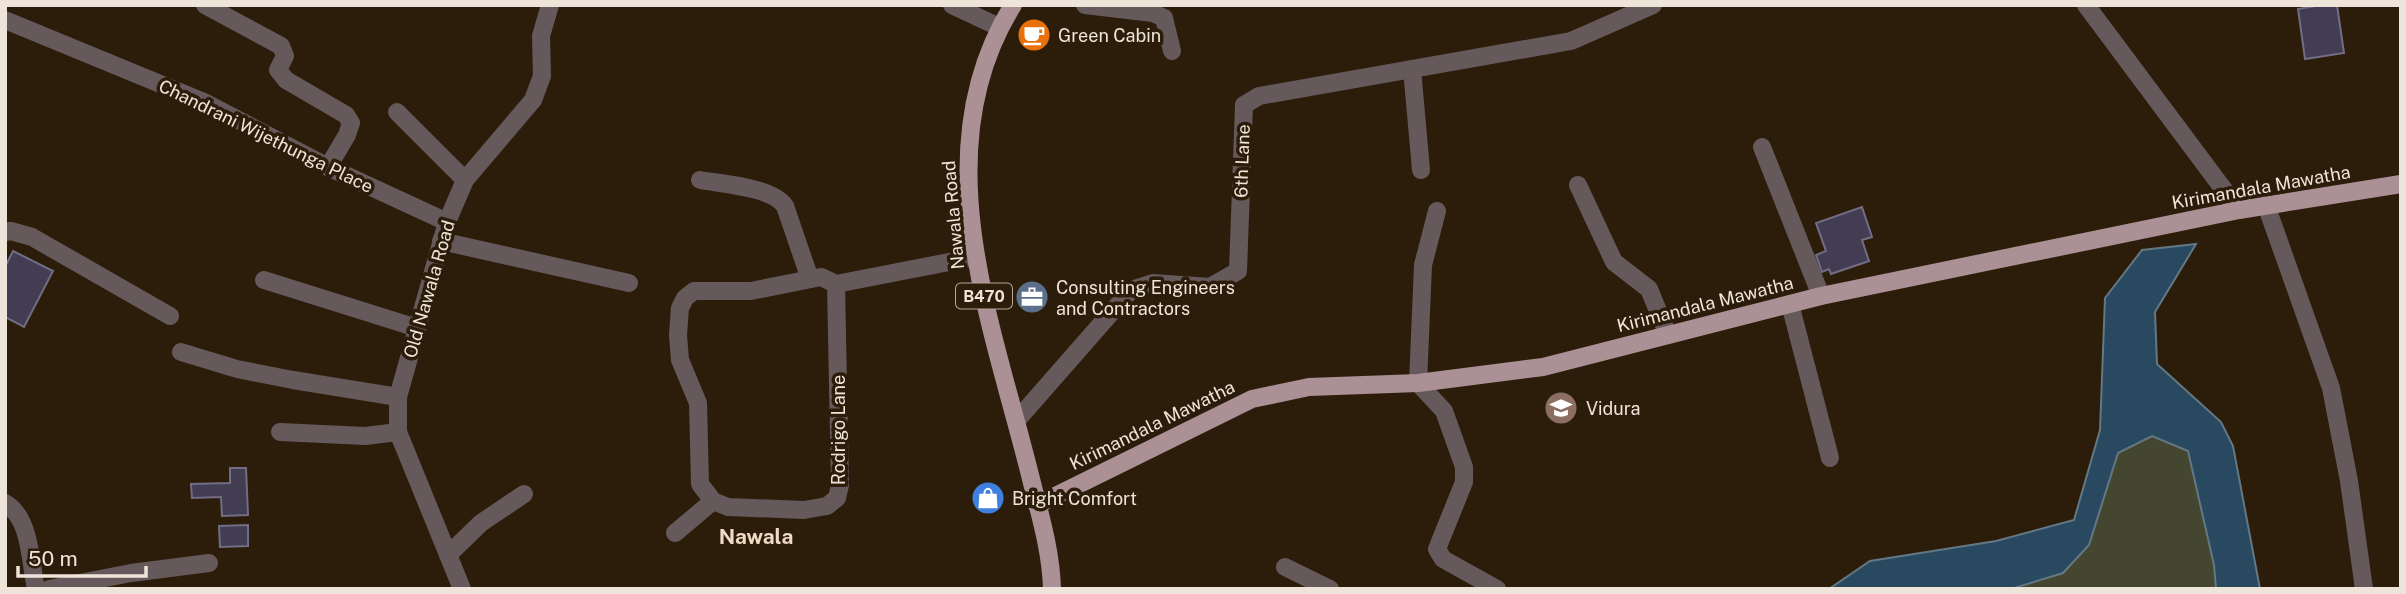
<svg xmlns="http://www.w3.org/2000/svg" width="2406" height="594" font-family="'Public Sans',sans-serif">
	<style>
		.green { fill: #444630 }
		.water { fill: #284960; stroke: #647884; stroke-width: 2 }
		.building { fill: #423d53; stroke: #726d85; stroke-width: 2 }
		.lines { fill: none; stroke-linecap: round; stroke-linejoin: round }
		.minor { stroke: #65595b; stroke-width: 18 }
		.major { stroke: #ab9196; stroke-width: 18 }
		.labels { text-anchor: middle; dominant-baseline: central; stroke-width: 7; stroke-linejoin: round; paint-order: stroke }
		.shield { fill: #2c1d0b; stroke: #b4a89b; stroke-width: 2 }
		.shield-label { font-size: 16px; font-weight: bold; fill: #efe4d9 }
		.poi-label { font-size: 18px; fill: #efe4d9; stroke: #2c1d0b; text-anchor: start }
		.street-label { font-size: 18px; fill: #efe4d9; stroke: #2c1d0b }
		.quarter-label { font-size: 21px; font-weight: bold; fill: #f0dac5; stroke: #2c1d0b }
	</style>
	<rect width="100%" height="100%" fill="#2c1d0b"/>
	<path class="green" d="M2152,436L2188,451L2214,565L2216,589H2011L2063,573L2089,545L2118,453Z"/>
	<path class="water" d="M2196,244L2155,312L2157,364L2221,422L2233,446L2260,589H2216L2214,565L2188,451L2152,436L2118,453L2089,545L2063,573L2011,589H1829L1870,561L1996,541L2074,520L2100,430L2105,298L2142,250Z"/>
	<g class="building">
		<path d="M2321,5H2337L2344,53L2305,59L2298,9Z"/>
		<path d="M1862,207L1872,237L1862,240L1869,261L1831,274L1829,269L1822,272L1816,255L1826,251L1816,223Z"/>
		<path d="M13,251L53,271L24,327L5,317V267Z"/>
		<path d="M230,468H246L248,515L222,516L221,497L192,498L191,484L230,483Z"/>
		<path d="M248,525V546L220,547L219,526Z"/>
	</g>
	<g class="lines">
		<g class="minor">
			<path d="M205,5L281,46L285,56L278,70L286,80L346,115L351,123L347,135L328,167"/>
			<path d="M952,5L999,27"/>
			<path d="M1085,5L1153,13L1164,18L1172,51"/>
			<path d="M2086,5L2239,210"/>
			<path d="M5,20L204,102L328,167L447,222"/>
			<path d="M1412,69L1421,170"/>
			<path d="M397,112L465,180"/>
			<path d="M1762,147L1821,296"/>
			<path d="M700,180C722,184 772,187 785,206L810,279"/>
			<path d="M1578,185L1614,262L1649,289L1668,335"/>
			<path d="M2266,205L2331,388L2349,481L2364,589"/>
			<path d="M1437,211L1423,265L1418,383L1444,411L1464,467V482L1437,549L1443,559L1497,589"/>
			<path d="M5,232L11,231L32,237L170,316"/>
			<path d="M441,241L629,283"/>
			<path d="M264,280L417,328"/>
			<path d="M836,284L840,485L837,498L827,506L804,510L728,507L713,501L700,484L698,403L680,360L678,335L680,308L685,298L694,291H751L821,277L836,284L975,257"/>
			<path d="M1790,304L1830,458"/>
			<path d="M181,352L237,369L293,380L398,397"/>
			<path d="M1017,420L1131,290L1153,283L1210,287L1238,271L1244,105L1259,96L1571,41L1653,5"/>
			<path d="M280,432L365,436L398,432"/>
			<path d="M5,503C31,518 30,562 36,589"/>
			<path d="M675,533L713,501"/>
			<path d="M448,555L481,523L524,494"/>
			<path d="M1285,567L1330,589"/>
			<path d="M49,589L131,573L209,563"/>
			<path d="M462,589L398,432V397L447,222L465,180L533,100L542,76L541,36L550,5"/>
		</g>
		<g class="major">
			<path d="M1013,5C921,152 994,327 1031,479C1040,515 1051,551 1052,589"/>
			<path d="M1037,505L1252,399L1309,387L1418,383L1543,367L1821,296L2239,210L2401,184"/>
		</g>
	</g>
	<defs>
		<symbol id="cafe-disc" viewBox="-11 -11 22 22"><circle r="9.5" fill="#e8710a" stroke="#2c1d0b"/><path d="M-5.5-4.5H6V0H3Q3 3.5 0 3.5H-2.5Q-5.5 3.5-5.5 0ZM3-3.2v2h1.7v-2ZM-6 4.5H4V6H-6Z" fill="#fff"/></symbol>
		<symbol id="office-disc" viewBox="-11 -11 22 22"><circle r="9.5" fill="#5c6f8a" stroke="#2c1d0b"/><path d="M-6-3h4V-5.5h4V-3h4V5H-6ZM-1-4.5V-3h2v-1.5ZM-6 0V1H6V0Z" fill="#fff"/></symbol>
		<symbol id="university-disc" viewBox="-11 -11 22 22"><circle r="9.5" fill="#8d6e63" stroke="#2c1d0b"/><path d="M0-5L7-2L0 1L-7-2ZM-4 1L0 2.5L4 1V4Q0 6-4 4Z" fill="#fff"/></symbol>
		<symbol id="shop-disc" viewBox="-11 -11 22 22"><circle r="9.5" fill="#3f7fe0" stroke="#2c1d0b"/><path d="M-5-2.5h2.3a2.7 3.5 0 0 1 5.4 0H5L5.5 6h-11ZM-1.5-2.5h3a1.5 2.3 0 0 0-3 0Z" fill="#fff"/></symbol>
	</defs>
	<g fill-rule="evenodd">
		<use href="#cafe-disc" x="1015" y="16" width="38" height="38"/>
		<use href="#office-disc" x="1013" y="278" width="38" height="38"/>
		<use href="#university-disc" x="1542" y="389" width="38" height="38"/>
		<use href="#shop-disc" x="969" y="479" width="38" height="38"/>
	</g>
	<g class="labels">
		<rect class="shield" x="956" y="283.5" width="56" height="25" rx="5"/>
		<g class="shield-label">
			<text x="984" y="296">B470</text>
		</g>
		<g class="poi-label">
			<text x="1058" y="35">Green Cabin</text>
			<text x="1056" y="287">Consulting Engineers<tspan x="1056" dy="21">and Contractors</tspan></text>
			<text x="1586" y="408">Vidura</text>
			<text x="1012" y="498">Bright Comfort</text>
		</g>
		<g class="street-label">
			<text transform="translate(266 136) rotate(26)">Chandrani Wijethunga Place</text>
			<text transform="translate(1242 161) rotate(-88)">6th Lane</text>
			<text transform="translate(2261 187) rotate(-10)">Kirimandala Mawatha</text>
			<text transform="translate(953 215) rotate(-95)">Nawala Road</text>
			<text transform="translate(429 289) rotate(-74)">Old Nawala Road</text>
			<text transform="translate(1705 304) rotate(-14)">Kirimandala Mawatha</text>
			<text transform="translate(1152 425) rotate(-26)">Kirimandala Mawatha</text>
			<text transform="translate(838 430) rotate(-90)">Rodrigo Lane</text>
		</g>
		<g class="quarter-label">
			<text x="756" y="536">Nawala</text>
		</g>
	</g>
	<rect width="2406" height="594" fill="none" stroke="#efe4d9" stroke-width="14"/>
	<path d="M18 566v10h128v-10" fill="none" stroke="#efe4d9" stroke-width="3.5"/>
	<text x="28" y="566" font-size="21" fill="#efe4d9" stroke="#2c1d0b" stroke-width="5" paint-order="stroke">50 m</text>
</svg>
